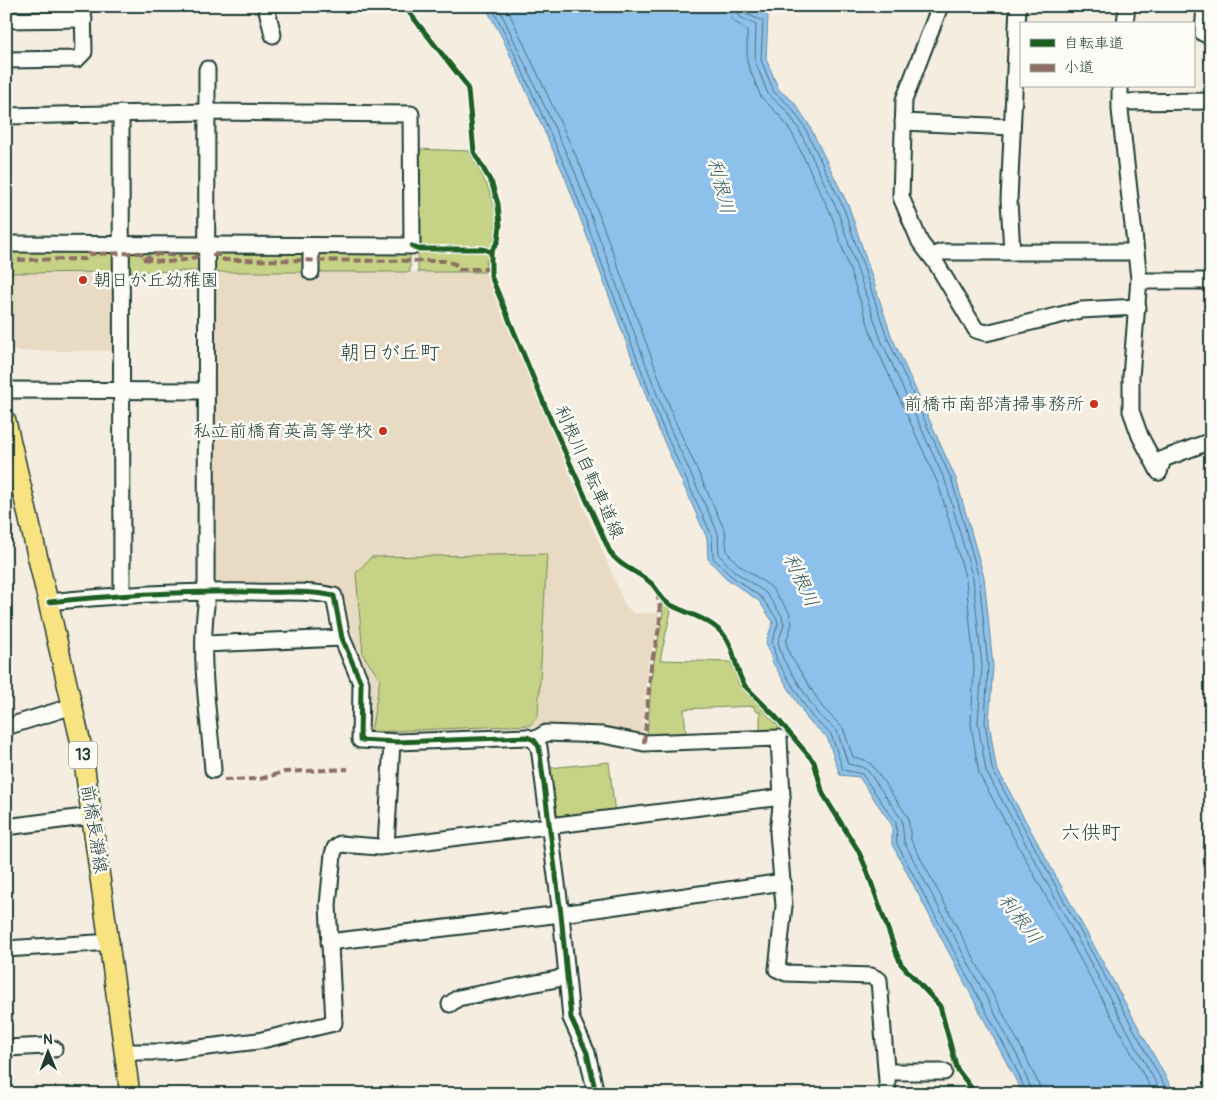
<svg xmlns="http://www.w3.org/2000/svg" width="1217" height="1100" font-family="Pangolin,'Klee One',sans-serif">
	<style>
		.built { fill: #e9dac4 }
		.green { fill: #c6d285; stroke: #72885c }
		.water { fill: #8dc0ea; stroke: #618ca1 }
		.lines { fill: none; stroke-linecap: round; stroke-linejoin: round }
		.shore { stroke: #4b717d; stroke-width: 1 }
		.minor-casing { stroke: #1f3d34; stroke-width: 19 }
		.major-casing { stroke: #1f3d34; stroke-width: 22 }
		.minor { stroke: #fdfcf7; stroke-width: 15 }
		.major { stroke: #f8e281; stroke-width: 19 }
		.quiet { stroke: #8d6e63; stroke-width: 4; stroke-dasharray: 8 4; stroke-linecap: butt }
		.cycleway-casing { stroke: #fdfcf7; stroke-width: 8 }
		.cycleway { stroke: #1b5e20; stroke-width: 5 }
		.poi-dot { fill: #c8321e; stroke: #fdfcf7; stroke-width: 2 }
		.labels { text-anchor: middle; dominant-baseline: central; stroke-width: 5; stroke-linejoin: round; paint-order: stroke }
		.shield { fill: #fdfcf7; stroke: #62766e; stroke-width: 1 }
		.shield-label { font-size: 16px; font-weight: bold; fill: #1f3d34 }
		.poi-label { font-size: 18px; fill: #1f3d34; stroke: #fdfcf7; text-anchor: end }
		.street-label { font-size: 18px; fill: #1f3d34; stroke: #fdfcf7 }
		.water-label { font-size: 19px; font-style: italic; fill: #3a5e62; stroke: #fdfcf7 }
		.quarter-label { font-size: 20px; fill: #1f3d34; stroke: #fdfcf7 }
	</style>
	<rect width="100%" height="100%" fill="#f4ede0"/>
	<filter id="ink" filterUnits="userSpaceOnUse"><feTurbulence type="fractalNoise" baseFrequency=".02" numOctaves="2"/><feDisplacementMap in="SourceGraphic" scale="10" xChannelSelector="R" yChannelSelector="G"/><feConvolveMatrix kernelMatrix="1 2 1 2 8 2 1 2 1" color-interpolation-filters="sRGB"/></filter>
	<g filter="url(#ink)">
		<g class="built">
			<path d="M116,272L117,351H6V273Z"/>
			<path d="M215,272H485L625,605L633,613H659L658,624L647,667L642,738L583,729L582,725L365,736L341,592L212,583Z"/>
		</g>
		<g class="green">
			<path d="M418,149L469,151C483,177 503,208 494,239C490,254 486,255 485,272H418Z"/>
			<path d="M112,249L117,255L116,272L6,273V250Z"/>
			<path d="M133,251L195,252L201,257V271L129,272L128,256Z"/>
			<path d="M219,252H301L306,255L307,272H215V257Z"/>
			<path d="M322,252H406L410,255V272H319V255Z"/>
			<path d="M547,554L538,716L530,725L371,732L380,679L363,655L356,573L371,557Z"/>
			<path d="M661,602L671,611L660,660L731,662L739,685L781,729L780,731L760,735V712L755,711L754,706L684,709L686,734L647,736L652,672L663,613Z"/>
			<path d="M609,762L615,814L555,819L549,768Z"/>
		</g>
		<path class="water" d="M485,6H744L768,16L766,59L779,90L794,102L808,123L849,207L891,335L956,479L984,577L993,666L989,722L996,767L1175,1094H1023L892,844V825L859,777L840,775L827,737L808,720L773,663L766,642L773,622L759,601L727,579L708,559L707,538L658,428L565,177L503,39Z"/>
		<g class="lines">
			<g class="shore">
				<path d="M491,6L507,37L569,175L662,426L712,536L713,558L730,575L762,598L777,619L778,624L772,642L777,661L812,717L831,734L843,770L862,774L896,823L897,844L1013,1062L1027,1094"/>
				<path d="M498,6L575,172L668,424L718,533L719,555L734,571L766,593L782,616L784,625L778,642L783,659L817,713L837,731L848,764L862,767L868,771L902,820L904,842L1019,1059L1033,1094"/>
				<path d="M506,6L582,169L675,421L725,531L727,552L739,565L771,587L789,612L792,624L786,642L790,655L823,708L843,728L853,757L865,760L872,765L908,817L911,840L1025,1055L1039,1085L1041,1094"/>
				<path d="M728,6L732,20L747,30V62L761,97L780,116L792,133L831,214L874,342L939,486L966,580L974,666L971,724L979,774L1154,1094"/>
				<path d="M736,6L740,17L756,25L755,61L768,94L786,110L799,129L838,212L881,340L946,483L973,579L982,666L978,723L986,771L1162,1094"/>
				<path d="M742,6L744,13L763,21L761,60L774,92L790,106L804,126L844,209L887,337L952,481L979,578L988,666L985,722L992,769L1169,1094"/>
			</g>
			<defs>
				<g id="minor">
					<path d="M266,6L273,35"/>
					<path d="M940,6L904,100L901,197L920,242L936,263L976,330L986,333L1081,310L1138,307"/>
					<path d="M1205,6L1203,33L1211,37"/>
					<path d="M6,20L84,19"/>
					<path d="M1125,24L1127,6"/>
					<path d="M6,60L77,59L84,52L83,6"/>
					<path d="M207,69L206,606C199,660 209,716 213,770"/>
					<path d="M1120,86V110L1139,279L1131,377V411L1140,436L1159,472"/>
					<path d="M1120,102L1211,101"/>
					<path d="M121,113L122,595"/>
					<path d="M6,116L207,112L411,114L412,246L6,244"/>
					<path d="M903,122L1012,127"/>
					<path d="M1012,252L1009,200L1018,6"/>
					<path d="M931,256L942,252H1136"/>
					<path d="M311,272V246"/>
					<path d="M1139,281H1211"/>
					<path d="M6,390L206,391"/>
					<path d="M1159,472L1163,459L1211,441"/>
					<path d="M49,602C117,595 186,591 254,592C281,593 308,590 334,596L342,638L361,683L360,740L397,742L527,737L534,740L539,747L561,914L571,1018L587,1053L596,1094"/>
					<path d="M205,644L342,638"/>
					<path d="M6,727L73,706"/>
					<path d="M534,740L546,733L603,735L644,743L779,738L782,797L778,832L784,906L777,969L786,973L871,976L879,980L888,1094"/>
					<path d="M6,827L92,816"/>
					<path d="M386,846L392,742"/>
					<path d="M329,942L561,914L783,882"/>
					<path d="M6,949L111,942"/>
					<path d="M450,1004L458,998L557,979L566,975"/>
					<path d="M6,1048L46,1046L54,1049"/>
					<path d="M126,1052H165L258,1041L334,1023L328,905L333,854L335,848L340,844L379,847L782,797"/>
					<path d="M887,1072H944"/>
				</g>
				<path id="major" d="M6,421L82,748L130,1094"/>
			</defs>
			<use href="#minor" class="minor-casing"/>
			<use href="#major" class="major-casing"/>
			<use href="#minor" class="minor"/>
			<use href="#major" class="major"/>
			<g class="quiet">
				<path d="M212,255H220L224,260L445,261L455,264L459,269H490"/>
				<path d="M143,259L156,254L182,256"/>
				<path d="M6,260L85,259L89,254L137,253H141L143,259L167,262L190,259L201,255"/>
				<path d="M644,743C647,717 648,691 651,666C655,642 664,622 658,598L660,596"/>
				<path d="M224,780L260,779L284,772L348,769"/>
			</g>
			<defs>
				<g id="cycleway">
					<path d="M404,6L465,83L468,90L474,152L492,184L498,204L500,225L498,241L491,252V276L552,423L610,552C620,568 639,571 652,584C659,591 661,600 669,604C687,614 709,618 723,634C736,648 734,670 745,686L776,717L814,762L823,794L858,850L866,868L896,952L901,964L940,1006L957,1069L976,1094"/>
					<path d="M412,246L417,249H483L491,252"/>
					<path d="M49,602C117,595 186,591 254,592C281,593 308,590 334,596L342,638L361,683L360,740L397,742L527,737L534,740L539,747L561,914L571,1018L587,1053L596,1094"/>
				</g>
			</defs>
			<use href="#cycleway" class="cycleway-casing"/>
			<use href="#cycleway" class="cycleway"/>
		</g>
	</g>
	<g class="poi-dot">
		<circle cx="83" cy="280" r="5"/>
		<circle cx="1094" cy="404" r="5"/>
		<circle cx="383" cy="431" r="5"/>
	</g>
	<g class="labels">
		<rect class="shield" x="69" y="741.5" width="28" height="27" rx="4"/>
		<g class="shield-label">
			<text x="83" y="755">13</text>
		</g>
		<g class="poi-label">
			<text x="93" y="280" text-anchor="start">朝日が丘幼稚園</text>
			<text x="1084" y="404">前橋市南部清掃事務所</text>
			<text x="373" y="431">私立前橋育英高等学校</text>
		</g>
		<g class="street-label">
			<text transform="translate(589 472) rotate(66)">利根川自転車道線</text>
			<text transform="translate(94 829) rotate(81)">前橋長瀞線</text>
		</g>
		<g class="water-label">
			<text transform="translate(721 186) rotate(76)">利根川</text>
			<text transform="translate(801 580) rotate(65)">利根川</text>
			<text transform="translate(1020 919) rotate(53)">利根川</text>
		</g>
		<g class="quarter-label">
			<text x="390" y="352">朝日が丘町</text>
			<text x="1091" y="832">六供町</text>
		</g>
	</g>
	<rect width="1217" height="1100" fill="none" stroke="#fdfcf7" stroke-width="25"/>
	<rect x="12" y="12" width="1192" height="1075" fill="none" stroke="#1f3d34" stroke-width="2" filter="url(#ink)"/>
	<rect x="1020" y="22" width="175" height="65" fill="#fdfcf7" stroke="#a4b0a9"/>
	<rect x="1030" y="39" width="25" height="8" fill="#1b5e20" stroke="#a4b0a9"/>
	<text x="1064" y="48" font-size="15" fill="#1f3d34">自転車道</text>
	<rect x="1030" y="64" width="25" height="8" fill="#8d6e63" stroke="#a4b0a9"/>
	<text x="1064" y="72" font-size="15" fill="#1f3d34">小道</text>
	<g transform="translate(48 1052) rotate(359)" stroke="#fdfcf7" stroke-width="4" paint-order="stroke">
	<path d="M0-4L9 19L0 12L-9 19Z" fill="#1f3d34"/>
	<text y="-8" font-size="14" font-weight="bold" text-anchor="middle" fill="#1f3d34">N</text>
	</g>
</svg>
